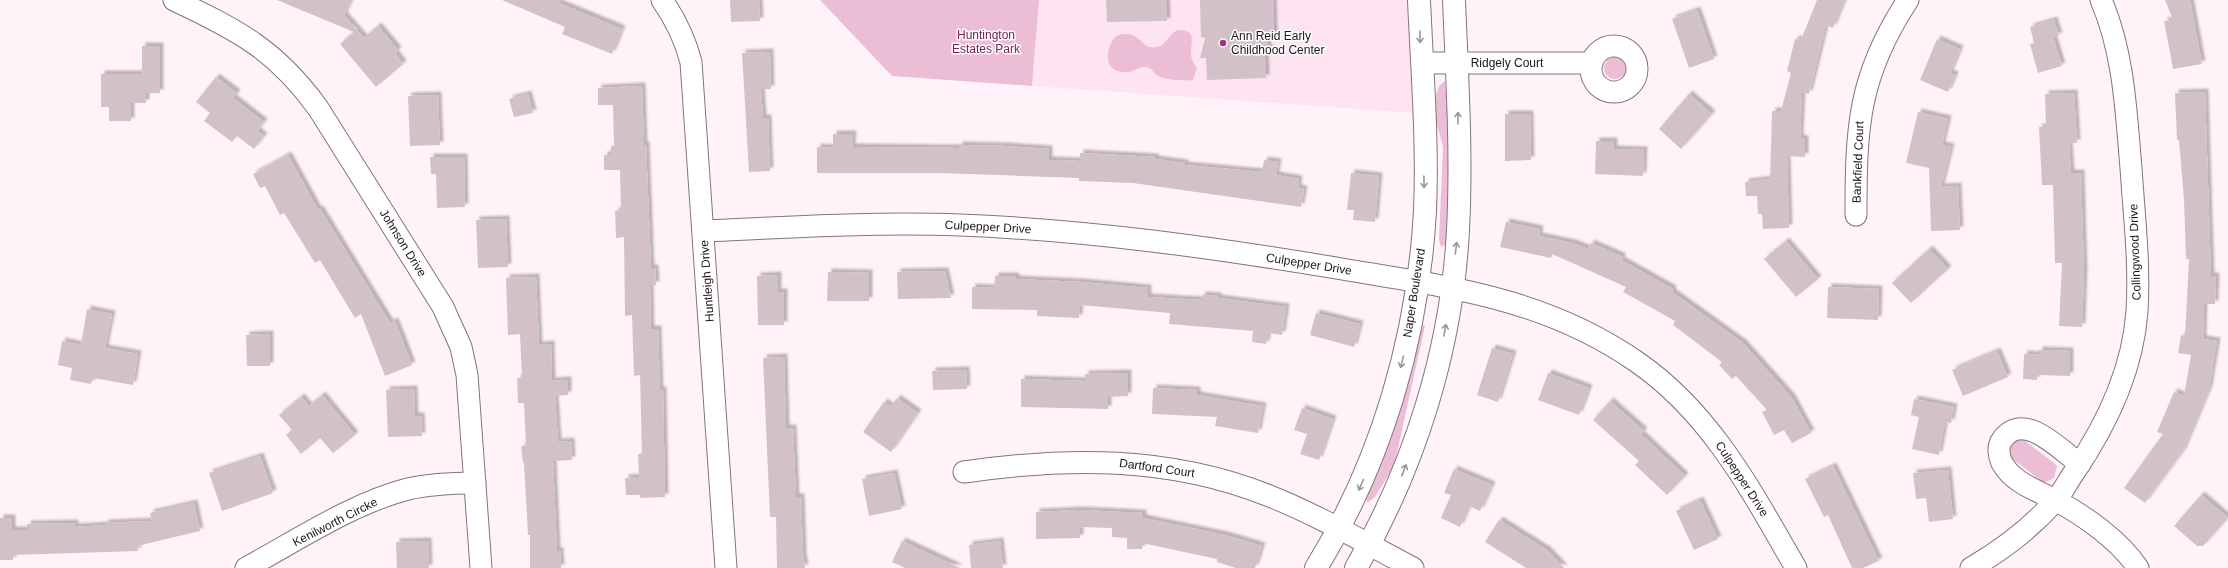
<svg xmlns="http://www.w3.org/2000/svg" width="2228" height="568" font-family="Arial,sans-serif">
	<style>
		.built { fill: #fee4f1 }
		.green { fill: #ecbed6 }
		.building { fill: #d3c1ca; filter: url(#shadow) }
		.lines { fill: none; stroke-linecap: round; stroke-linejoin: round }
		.minor-casing { stroke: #84737c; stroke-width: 23 }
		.major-casing { stroke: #84737c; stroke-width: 24 }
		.minor { stroke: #fff; stroke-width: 21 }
		.major { stroke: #fff; stroke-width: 22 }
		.oneway { stroke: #999698 }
		.poi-dot { fill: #ac2e7f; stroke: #fff; stroke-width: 1.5 }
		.labels { text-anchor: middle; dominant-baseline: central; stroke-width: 3; stroke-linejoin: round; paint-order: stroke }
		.park-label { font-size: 12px; fill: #762256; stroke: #fff }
		.poi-label { font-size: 12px; fill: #1c1619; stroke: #fff; text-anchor: start }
		.street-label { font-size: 12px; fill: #1c1619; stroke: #fff }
	</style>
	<defs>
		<filter id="shadow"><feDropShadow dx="3.5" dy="-3.5" stdDeviation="1" flood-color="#0004"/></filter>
	</defs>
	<rect width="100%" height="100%" fill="#fff3f9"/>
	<path class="built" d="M1039,0H1409L1413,113L1032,86Z"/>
	<g class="green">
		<path d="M820,0H1039L1032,86L892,76Z"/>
		<path d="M1177,30C1197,29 1191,41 1191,54C1191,59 1194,64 1197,68L1193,80C1187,81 1165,80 1160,77C1154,74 1152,67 1145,67C1139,66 1134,72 1128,72C1104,74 1103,51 1116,36C1130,31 1137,36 1146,46C1164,52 1165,38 1177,30Z"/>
		<circle cx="1615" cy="68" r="11"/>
		<path d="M1445,81L1450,147L1446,244L1441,247L1439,240L1443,147L1433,110V103L1439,86Z"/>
		<path d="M1421,324L1425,326L1394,466L1375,497L1367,503L1366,495Z"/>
		<path d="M2019,439L2024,440L2054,463L2057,466L2054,478L2044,483L2010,457L2009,452L2011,443Z"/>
	</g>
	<g class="building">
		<path d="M277,0H351L344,15L364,38L378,26L398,50L395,53L403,64L376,87L340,44L354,32Z"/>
		<path d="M502,0H561L559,3L622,29L612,54L562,34L565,27Z"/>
		<path d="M730,0H759L760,21L731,22Z"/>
		<path d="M1106,0H1166L1167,21L1107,22Z"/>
		<path d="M1200,0H1273L1274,36H1265L1270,54L1265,56L1266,78L1207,80L1206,58H1200L1205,38L1201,37Z"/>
		<path d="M1817,0H1844L1833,28L1826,25L1809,94L1802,92L1800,138L1805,139V157L1787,156L1789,228L1763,229L1762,214H1758L1757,196H1746L1745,182L1770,179L1772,111H1781L1791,73L1787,71L1795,39L1801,40Z"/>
		<path d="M2165,0H2190L2202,64L2173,69L2164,21L2173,20Z"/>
		<path d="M1697,10L1714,59L1689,68L1672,19Z"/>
		<path d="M2054,20L2059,36L2053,37L2062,66L2038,73L2030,44L2034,43L2030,27Z"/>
		<path d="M1937,39L1960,49L1950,73L1955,75L1948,92L1920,80Z"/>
		<path d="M142,46H160V93H146V103H131V121H109V107H101V74H142Z"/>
		<path d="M770,52L771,89H761L763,118H768L770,171L749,172L742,53Z"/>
		<path d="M216,77L237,93L233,98L264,122L257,131L264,136L254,149L237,136L232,142L204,121L210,113L196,102Z"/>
		<path d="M642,86L644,145H646L651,268H655L656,285H650L651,329H658L660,390H663L665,497L640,498V495H626L625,478L639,477L638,454H642L640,375L634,376L632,315L625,316L624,237L616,238L615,211L621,210L620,170H604V155H611V146H614L613,105H598V88Z"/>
		<path d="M2205,92L2211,276H2216L2215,304H2204L2203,339L2217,341L2209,389L2183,451L2145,503L2124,488L2163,434L2157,432L2174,392L2184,396L2191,355L2178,353L2181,335L2185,336L2189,259H2186L2184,200L2179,140H2177L2175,93Z"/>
		<path d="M2074,93L2077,143H2069L2071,173H2081L2084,272L2082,327L2059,326L2062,263H2055L2053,185H2042L2039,127H2046L2045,94Z"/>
		<path d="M528,94L533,113L514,117L509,99Z"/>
		<path d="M1689,94L1712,114L1681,149L1659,129Z"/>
		<path d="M438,95L440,145L410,146L408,96Z"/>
		<path d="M1918,112L1948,119L1942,145L1951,147L1941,187L1958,186L1960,230L1931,231L1929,168L1906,163Z"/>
		<path d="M1505,114H1530L1531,160L1505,161Z"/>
		<path d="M833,134H853L852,147L959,148V145L1005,146L1049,149V160L1080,161V153L1155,157V159L1185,163V165L1262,172L1264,160L1278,162L1276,175L1299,179L1298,188L1304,189L1301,207L1133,183L1079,181V178L941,173H817V147L833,148Z"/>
		<path d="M1596,141H1614V149L1644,150L1643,176L1595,174Z"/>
		<path d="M288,155L318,210L320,209L390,323L395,321L412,365L385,376L361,314L355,318L320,260L315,263L284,213L280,215L265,186L260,188L253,174Z"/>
		<path d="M430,157H464L465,207L437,208L436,174H431Z"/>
		<path d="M1351,173L1379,176L1375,222L1353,220L1354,210H1347Z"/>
		<path d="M506,219L508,267L478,268L476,220Z"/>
		<path d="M1506,222L1540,229L1539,236L1573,243L1588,249L1591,243L1623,257L1621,260L1673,289L1672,292L1743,343L1792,398L1811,433L1792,443L1784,430L1774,435L1762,412L1767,410L1736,376L1732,379L1719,365L1722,362L1673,325L1675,321L1623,292L1626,287L1552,254L1551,258L1500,247Z"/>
		<path d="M1786,241L1818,279L1796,297L1764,259Z"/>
		<path d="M1929,249L1948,269L1911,303L1892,283Z"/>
		<path d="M945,271L951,298L898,299L897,272Z"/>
		<path d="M828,272L869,273V301H827Z"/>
		<path d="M778,275V292H784V325H758L757,276Z"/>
		<path d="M995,276H1016V279L1081,282L1148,288V297L1201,300L1202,295L1218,296V298L1286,307L1282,335L1268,333L1266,344L1252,342L1253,331L1169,324L1170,313L1080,305L1079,318L1037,316V310L972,309V287L994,288Z"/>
		<path d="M536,277L539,345L551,344L552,381L568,380V395L555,396L558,442L571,441L572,460L553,461L557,551H560L561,568H530V535H528L524,463H523L521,446H526L524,403H518L517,378H522L520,334L508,335L506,278Z"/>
		<path d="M1828,287L1879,289L1878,320L1827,318Z"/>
		<path d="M87,309L112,314L105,348L138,354L133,385L93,378L91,384L70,380L72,368L58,365L62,341L81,345Z"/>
		<path d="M1316,313L1360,324L1354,347L1310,335Z"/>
		<path d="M270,334V366H247L246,335Z"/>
		<path d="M1492,348L1513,354L1498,402L1477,395Z"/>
		<path d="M2039,350L2070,351V376L2037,375V380L2023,379L2024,354L2039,355Z"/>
		<path d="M1997,351L2008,377L1963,396L1952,370Z"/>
		<path d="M784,357L786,428H793L796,497H801L803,555L805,568H777L776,517H770L763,358Z"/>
		<path d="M966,370L967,389L933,390L932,371Z"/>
		<path d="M1128,373V396L1108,397V409L1021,407V379L1085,381V374Z"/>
		<path d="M1548,373L1589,388L1579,415L1538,400Z"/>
		<path d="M1153,388L1197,390V395L1263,406L1258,433L1215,426L1217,417L1152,414Z"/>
		<path d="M414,389L415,416H421L422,436L388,437L386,390Z"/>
		<path d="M322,395L355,435L333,453L320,438L301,454L286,435L292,430L279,415L301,397L309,406Z"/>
		<path d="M897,398L918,413L891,452L863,432L884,402L891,407Z"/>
		<path d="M1914,399L1954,407L1951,423L1945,422L1939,455L1912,449L1919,417L1911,415Z"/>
		<path d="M1610,401L1644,431L1641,434L1685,476L1667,495L1635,465L1639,461L1593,420Z"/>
		<path d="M1302,408L1333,419L1319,460L1300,454L1307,434L1294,430Z"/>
		<path d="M260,456L273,493L222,511L209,473Z"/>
		<path d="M1833,466L1879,561L1863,568H1852L1828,515L1824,517L1805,479Z"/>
		<path d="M1454,469L1492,485L1480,511L1469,506L1460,527L1441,518L1451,495L1444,493Z"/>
		<path d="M1948,470L1953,519L1929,522L1926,498L1916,499L1913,473Z"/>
		<path d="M894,473L902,509L869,516L862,479Z"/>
		<path d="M2201,495L2228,518L2203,546H2197L2174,526Z"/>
		<path d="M1700,500L1718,539L1694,550L1676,511Z"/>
		<path d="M194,503L200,531L137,546L138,551L13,555V560H0V518H12V530H27V524L75,523V527L105,525V523L152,521L150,513Z"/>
		<path d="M1079,510L1143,513V518L1225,535L1262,546L1255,568H1236L1217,562V559L1142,543V549H1127V538L1112,537V528L1080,527V538L1036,539V512Z"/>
		<path d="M1499,520L1547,550L1564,568H1526L1485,542Z"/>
		<path d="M428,541L429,568H397L396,542Z"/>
		<path d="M902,541L960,568H905L892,562Z"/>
		<path d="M1000,541L1003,568H971L969,545Z"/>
	</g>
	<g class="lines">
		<defs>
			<g id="minor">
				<path d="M174,0C238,30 276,50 318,108L443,307L461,347L467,375L481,568"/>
				<path d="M662,0C676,20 685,39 691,62L726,568"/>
				<circle cx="1614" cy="69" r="23"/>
				<path d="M1422,63H1592"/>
				<path d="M1856,215C1856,127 1858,76 1908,0"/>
				<path d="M704,231C789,227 875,222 960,225C1089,230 1216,248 1342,269C1449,287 1545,298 1637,362C1711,413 1752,492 1796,568"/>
				<path d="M2080,464C2060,450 2023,409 2002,440C1997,447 1999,457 2002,463C2014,484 2037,490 2057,501C2085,516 2120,541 2138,568"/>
				<path d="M964,472C1068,457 1168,456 1267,495C1318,515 1365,543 1413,568"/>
				<path d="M246,568C296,541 353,503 408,489C430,484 453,483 475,483"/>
				<path d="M1971,568C2002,550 2032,527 2055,501C2062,493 2067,483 2073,474C2106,426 2133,370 2137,311C2140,263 2134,215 2131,168C2126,111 2124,53 2101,0"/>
			</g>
			<g id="major">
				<path d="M1316,568C1382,461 1418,337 1425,211C1428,141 1422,70 1419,0"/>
				<path d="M1356,568C1415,466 1452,348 1458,230C1462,153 1457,76 1454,0"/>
			</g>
		</defs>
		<use href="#minor" class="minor-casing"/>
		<use href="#major" class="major-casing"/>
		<use href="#minor" class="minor"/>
		<use href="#major" class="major"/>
	</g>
	<defs><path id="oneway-shaft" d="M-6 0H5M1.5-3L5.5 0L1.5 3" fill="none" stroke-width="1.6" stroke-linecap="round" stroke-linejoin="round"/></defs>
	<g class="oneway">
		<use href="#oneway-shaft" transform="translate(1420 37) rotate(88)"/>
		<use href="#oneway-shaft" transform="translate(1458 118) rotate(-91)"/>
		<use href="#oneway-shaft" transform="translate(1424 182) rotate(89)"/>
		<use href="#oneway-shaft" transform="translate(1456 248) rotate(-84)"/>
		<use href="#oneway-shaft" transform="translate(1445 330) rotate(-79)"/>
		<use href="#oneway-shaft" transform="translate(1402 362) rotate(104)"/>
		<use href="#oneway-shaft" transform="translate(1404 470) rotate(-70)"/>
		<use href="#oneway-shaft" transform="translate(1361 485) rotate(114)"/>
	</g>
	<circle class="poi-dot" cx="1223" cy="43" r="4"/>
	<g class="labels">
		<g class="park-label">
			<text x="986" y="35">Huntington<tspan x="986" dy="14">Estates Park</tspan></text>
		</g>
		<g class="poi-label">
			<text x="1231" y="36">Ann Reid Early<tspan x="1231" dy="14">Childhood Center</tspan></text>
		</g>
		<g class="street-label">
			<text x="1507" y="63">Ridgely Court</text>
			<text transform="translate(1858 162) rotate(-88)">Bankfield Court</text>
			<text transform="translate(988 227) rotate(3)">Culpepper Drive</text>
			<text transform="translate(403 243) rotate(58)">Johnson Drive</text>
			<text transform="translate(2135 252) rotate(-92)">Collingwood Drive</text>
			<text transform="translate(1309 264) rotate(9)">Culpepper Drive</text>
			<text transform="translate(707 281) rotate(-94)">Huntleigh Drive</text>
			<text transform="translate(1414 293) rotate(-81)">Naper Boulevard</text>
			<text transform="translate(1157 468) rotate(8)">Dartford Court</text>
			<text transform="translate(1742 479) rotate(57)">Culpepper Drive</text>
			<text transform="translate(335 522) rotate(-27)">Kenilworth Circke</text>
		</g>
	</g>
</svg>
